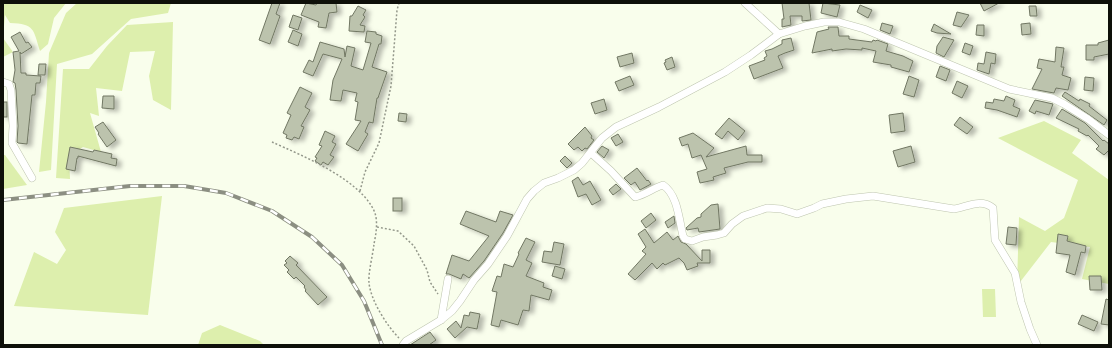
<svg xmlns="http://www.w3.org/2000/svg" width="1112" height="348" font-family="Rubik,sans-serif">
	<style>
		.green { fill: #ddefad }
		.building { fill: #bcc3ad; stroke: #717763; filter: url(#shadow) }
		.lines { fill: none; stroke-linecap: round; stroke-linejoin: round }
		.street-casing { stroke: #bec5af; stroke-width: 8 }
		.path { stroke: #94988b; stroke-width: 1.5; stroke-dasharray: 2 2; stroke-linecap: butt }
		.street { stroke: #fff; stroke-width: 7 }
		.rail-casing { stroke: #8c8f82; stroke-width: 4 }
		.rail { stroke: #fff; stroke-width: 2.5; stroke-dasharray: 8; stroke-linecap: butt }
	</style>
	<defs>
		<filter id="shadow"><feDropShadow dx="4.5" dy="2.5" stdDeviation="2" flood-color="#0004"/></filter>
	</defs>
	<rect width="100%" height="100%" fill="#f9feec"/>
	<g class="green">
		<path d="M3,3H66L54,18L48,44L40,51C33,29 35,24 10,23L5,15L3,38L13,52L3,57Z"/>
		<path d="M77,3H171L168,13L131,19L92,54L57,64L51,170L39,172L46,102L49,53L66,13Z"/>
		<path d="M173,22L171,110L153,100L149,76L155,51L130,52L122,91L96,88L99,116L90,113L101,152L83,147L69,156L70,179L56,178L63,69H89L107,46L127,25Z"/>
		<path d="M1044,121L1081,140L1072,153L1109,180V284L1082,279L1090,247L1051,242L1017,286L1019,217L1045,231L1064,218L1078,180L998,138Z"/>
		<path d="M3,155H5L27,185L3,189Z"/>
		<path d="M162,196L148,315L14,306L34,252L57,264L66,250L55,232L64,208Z"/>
		<path d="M982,289H995L996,317H983Z"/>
		<path d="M220,325L260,341L264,345H198L202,333Z"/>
	</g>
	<g class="building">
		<path d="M272,3H280L276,14L280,16L270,44L259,40Z"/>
		<path d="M306,3L316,5L317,3H336L337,12L329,13L326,28L318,27L319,22L301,15Z"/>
		<path d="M782,3H809L811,20L802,21V16H790L791,25L782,27V19H784Z"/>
		<path d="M823,3L840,5L837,17L821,13Z"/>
		<path d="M980,3H999L984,11Z"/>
		<path d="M860,5L872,10L868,18L857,12Z"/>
		<path d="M358,6L366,10L363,15L365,17L360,25L365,26L364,32L349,31L350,16H352Z"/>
		<path d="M1029,6H1036L1037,16H1030Z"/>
		<path d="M957,12L969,15L961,27L953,25Z"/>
		<path d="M293,15L302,18L298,30L289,27Z"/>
		<path d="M882,23L893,26L890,34L880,30Z"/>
		<path d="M1030,23L1031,34L1022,35L1021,24Z"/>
		<path d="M934,24L951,34L937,33L931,31Z"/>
		<path d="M977,25H984V36L976,35Z"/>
		<path d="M828,27H838L839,36H849V39L872,42L873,40L876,41L877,40L888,44L886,51L903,56L913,61L909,72L891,67V65L873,62L876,51L862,48V50L846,49L832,51V49L812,53L817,32L829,29Z"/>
		<path d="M293,30L302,34L298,46L288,42Z"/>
		<path d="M367,31L376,32V34L382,36L381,44H379L372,67L387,72L379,95L378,98H377L373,123L369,122L365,132L368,134L358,151L346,144L361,121L355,120L358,102L355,101L357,93L343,90L341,101L330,100L333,80L342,59L323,54L313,76L303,72L309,60L313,62L320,42L344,49L345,57L347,46L355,48L351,66L363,70L371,43L365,42Z"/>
		<path d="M20,32L26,43L28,42L32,47L21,54L20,52L21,73H26V75L41,76L40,83H36L35,95H32L27,144L18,143L17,142L18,126L16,90L15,83L13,82L15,70L13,52L19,51L11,37Z"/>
		<path d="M943,37L954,40L944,57L936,53L937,46Z"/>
		<path d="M791,38L794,50L785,53L778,56L783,68L754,79L749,66L765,60L764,58L767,56L765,51L772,49L782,44V40Z"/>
		<path d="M1109,40V54L1094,57V60H1086V45H1098V43Z"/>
		<path d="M965,43L973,46L970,55L962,52Z"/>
		<path d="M1056,47L1064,48L1061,67H1064L1062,75L1071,78L1068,90L1056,88L1054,93L1032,89L1042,69L1037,68L1039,59L1055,62Z"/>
		<path d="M986,52L996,54L995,64L991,63L989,74L977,70L978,63L984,64Z"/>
		<path d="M632,53L634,63L620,67L617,57Z"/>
		<path d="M672,57L675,67L667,70L664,63L666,62L665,60Z"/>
		<path d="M39,64H46L45,75H38Z"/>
		<path d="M940,66L950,70L946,81L936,77Z"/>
		<path d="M630,76L634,85L619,91L615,82Z"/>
		<path d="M909,76L919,80L914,97L903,94Z"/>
		<path d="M1085,77L1094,78L1093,91L1084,90Z"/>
		<path d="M957,81L968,86L962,98L952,93Z"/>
		<path d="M300,87L312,93L305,107L310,110L301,126L304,127L299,139L294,137L292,140L286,138L287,135L283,133L291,115L287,113Z"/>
		<path d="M1065,92L1079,101L1080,99L1090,104L1089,106L1107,120L1104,125L1062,96Z"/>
		<path d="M103,96H114V109L102,108Z"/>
		<path d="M1006,96L1015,100L1013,106L1020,109L1017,117L997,110L985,108L986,102L993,103L994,99L1004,101Z"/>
		<path d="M604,99L607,110L595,114L591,103Z"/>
		<path d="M1035,100L1053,104L1049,115L1036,111L1035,114L1029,111Z"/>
		<rect x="3" y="102" width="4" height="15"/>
		<path d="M1062,109L1085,123L1103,141L1104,140L1109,144V150L1104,155L1096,149L1099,146L1088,135L1087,136L1078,131L1079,129L1056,118Z"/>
		<path d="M399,113L407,114L406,122L398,121Z"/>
		<path d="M903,113L905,131L891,133L889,115Z"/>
		<path d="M960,117L973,127L967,134L954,125Z"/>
		<path d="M729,118L745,131L738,140L728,131L722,139L715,134Z"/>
		<path d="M103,122L116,140L107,147L98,134L99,133L95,127Z"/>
		<path d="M585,127L592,136L591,138L594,140L587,149L585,148L582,151L578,147L574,150L568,144Z"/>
		<path d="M325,131L335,136L332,142L336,144L330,155L334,157L328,165L323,162L321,165L315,161L317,158L315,157L322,146L319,145Z"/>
		<path d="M693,133L714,148L706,157L746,146L747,155H762V162H748L724,168L726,173L713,177L714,180L700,183L697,172L707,169L701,155L692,158L688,144L682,146L679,138Z"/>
		<path d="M618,134L623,142L616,146L611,138Z"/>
		<path d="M602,146L609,150L604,158L597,152Z"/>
		<path d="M911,146L915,162L898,167L893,151Z"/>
		<path d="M70,147L93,152L94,150L112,154L111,158L117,159L116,166L78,156V158H77L75,171L66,169Z"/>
		<path d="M565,156L572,163L567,168L560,161Z"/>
		<path d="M637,168L647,181L648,180L651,184L640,190L635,182L631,185L624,178Z"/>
		<path d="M578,177L583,185L590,181L601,200L592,205L586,194L578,197L572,181Z"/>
		<path d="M616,184L621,189L613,195L609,190Z"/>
		<rect x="393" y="198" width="9" height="13"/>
		<path d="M718,204L720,229L699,232L698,228L687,230L686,228L697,218L701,217V214L711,205Z"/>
		<path d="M466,211L496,222L500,211L513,215L503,233L484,261L469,278L463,274L461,279L449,274H446L452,255L469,261L489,236L460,224Z"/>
		<path d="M651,213L656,220L646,228L641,221Z"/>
		<path d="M674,216L675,223L668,228L665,222Z"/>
		<path d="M1008,227L1017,228L1016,245L1006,244Z"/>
		<path d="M645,229L654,243L667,232L673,240L678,236L681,242L686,244L702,261V250H710V263H697L698,266L687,270L684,263L679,258L665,265L663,263L657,269L652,263L635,280L628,274L646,254L642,251L646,247L638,234Z"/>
		<path d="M1058,234L1068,236L1067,241L1086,246L1085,253L1081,252L1075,275L1066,272L1070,255L1056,253Z"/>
		<path d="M526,238L535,242L526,260L532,263L526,276L544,283L543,287L552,290L549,300L531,295L529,311L523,310L518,325L501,320L499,327L491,325L497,292L492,291L497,276L501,277L504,264L513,267L519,254L518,253Z"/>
		<path d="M554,242L564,244L560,265L542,262L544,251L552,252Z"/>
		<path d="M290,256L298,263L296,265L327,297L318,305L305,291L306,290L304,287L305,286L296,277L294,279L287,272L289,270L284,265L287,263L285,261Z"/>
		<path d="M555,266L565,269L562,279L552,276Z"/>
		<path d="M1089,276H1101L1102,290H1090Z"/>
		<path d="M1106,299L1109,300V325L1101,324Z"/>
		<path d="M470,312L480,314L477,329L467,327L455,338L447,329L456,321L461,328L464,315L469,316Z"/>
		<path d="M1082,315L1098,322L1094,331L1078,324Z"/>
		<path d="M430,332L436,340L429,345H410Z"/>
	</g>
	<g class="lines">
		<defs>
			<g id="street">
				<path d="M745,3L779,34"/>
				<path d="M3,82L9,84L11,90L13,126L12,143L32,178"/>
				<path d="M591,153L611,171L635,197C645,195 653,188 663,185C678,195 679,220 683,236L685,239L692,241L703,237L717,235L724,233L732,224L743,216L767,208L781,209L797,214L814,208L822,204L846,199L873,196L954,209C967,207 980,198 993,208L995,240L1015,273L1021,302L1030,329L1037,345"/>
				<path d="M441,320L448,279"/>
				<path d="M403,345L406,341L441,320L452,311L460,301L474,280L488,264L507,236L527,199L534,191L544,183L558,178L574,170L582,163L602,138L616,127L659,107L725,72L751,55L779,34L805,26L824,22H839L864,29L1009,89L1052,98L1064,104L1088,119L1109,135"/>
			</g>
		</defs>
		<use href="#street" class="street-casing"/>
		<g class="path">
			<path d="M272,142C303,156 362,180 375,213C378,223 376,234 374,244C373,254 368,273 369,283C371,301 387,326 399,338"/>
			<path d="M360,191L365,172L379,143L391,86L397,10L399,3"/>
			<path d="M377,227L398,231L414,246L427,270L430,282L438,294"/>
		</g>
		<use href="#street" class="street"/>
		<defs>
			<path id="rail" d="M3,200L130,186H184L226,193L272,211L312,237L342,265L364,301L382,345"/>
		</defs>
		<use href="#rail" class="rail-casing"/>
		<use href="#rail" class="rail"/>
	</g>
	<rect width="1112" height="348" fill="none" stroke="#0e1009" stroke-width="8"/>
</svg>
